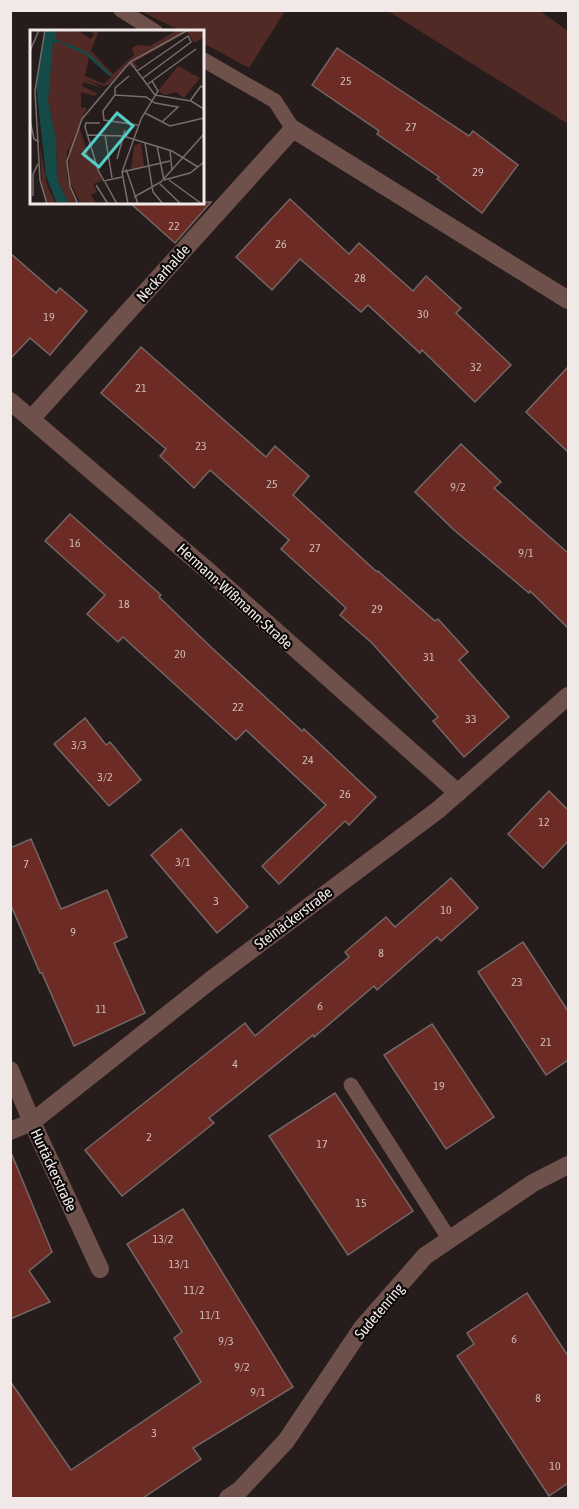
<svg xmlns="http://www.w3.org/2000/svg" width="579" height="1509" font-family="'Asap Condensed',sans-serif">
	<style>
		.green { fill: #522a25 }
		.building { fill: #6c2b24; stroke: #736866; stroke-width: 1.5 }
		.lines { fill: none; stroke-linecap: round; stroke-linejoin: round }
		.lane { stroke: #6f514c; stroke-width: 15 }
		.street { stroke: #6f514c; stroke-width: 18 }
		.labels { text-anchor: middle; dominant-baseline: central; stroke-width: 4.5; stroke-linejoin: round; paint-order: stroke }
		.number-label { font-size: 12px; fill: #cfbab7 }
		.street-label { font-size: 15px; fill: #f0e9e8; stroke: #0b0807 }
		.inset-river { fill: none; stroke: #144b48; stroke-width: 3 }
		.inset-road { fill: none; stroke: #766e6d; stroke-width: 1.5 }
		.view { fill: #54cdc7; fill-opacity: 0.15; stroke: #54cdc7; stroke-width: 3 }
		.inset-edge { fill: none; stroke: #f0e9e8; stroke-width: 3 }
	</style>
	<rect width="100%" height="100%" fill="#251c1b"/>
	<g class="green">
		<path d="M141,11L285,10V11L249,68L203,43L202,32L181,31Z"/>
		<path d="M388,11H540L568,31V124Z"/>
	</g>
	<g class="building">
		<path d="M337,48L469,136L473,131L518,165L482,213L437,179L439,177L377,134L379,131L312,85Z"/>
		<path d="M290,199L349,254L359,243L413,291L426,276L461,308L456,313L511,365L475,402L422,350L420,353L368,305L361,312L300,259L272,290L236,257Z"/>
		<path d="M129,202H211L175,243Z"/>
		<path d="M10,253L56,293L60,288L87,311L50,355L30,338L10,359Z"/>
		<path d="M141,347L266,457L275,446L309,476L293,495L377,572L378,571L435,621L438,619L468,652L459,660L509,717L464,757L433,721L438,717L372,643L340,615L346,608L281,549L289,540L210,470L194,488L160,456L166,449L101,393Z"/>
		<path d="M568,367V452L526,412Z"/>
		<path d="M461,444L501,482L494,488L568,553V628L530,591L529,593L454,530L415,492Z"/>
		<path d="M70,514L161,595L159,597L213,649L302,731L304,729L376,797L349,825L345,821L279,884L262,866L326,805L246,730L236,740L123,637L118,642L87,614L105,595L45,541Z"/>
		<path d="M85,718L106,745L110,742L141,780L109,806L54,744Z"/>
		<path d="M549,791L568,810V841L543,868L508,834Z"/>
		<path d="M181,829L248,907L217,933L151,855Z"/>
		<path d="M31,839L61,909L107,890L127,937L114,943L145,1013L74,1046L42,973H40L10,903V848Z"/>
		<path d="M451,878L478,908L441,941L437,937L377,990L374,986L314,1037L313,1035L209,1118L214,1123L122,1196L85,1150L245,1023L255,1036L349,957L345,952L386,917L395,927Z"/>
		<path d="M523,942L568,1011V1060L546,1075L478,972Z"/>
		<path d="M432,1024L494,1117L446,1149L384,1055Z"/>
		<path d="M335,1093L413,1211L348,1255L269,1136Z"/>
		<path d="M10,1150L52,1252L29,1271L50,1302L10,1319Z"/>
		<path d="M183,1209L293,1387L193,1448L201,1459L143,1498H10V1381L71,1470L201,1382L174,1338L182,1332L127,1244Z"/>
		<path d="M527,1293L568,1356V1483L549,1496L457,1356L474,1344L467,1333Z"/>
	</g>
	<g class="lines">
		<g class="lane">
			<path d="M121,10L156,32"/>
			<path d="M202,59L275,101L293,129"/>
			<path d="M351,1085L450,1240"/>
		</g>
		<g class="street">
			<path d="M10,401L207,570L458,793"/>
			<path d="M32,418L293,129L568,300"/>
			<path d="M10,1070L32,1122L100,1269"/>
			<path d="M10,1131L32,1122L211,980L438,810L568,696"/>
			<path d="M228,1498L240,1490L286,1441L362,1328L425,1256L533,1183L568,1165"/>
		</g>
	</g>
	<g class="labels">
		<g class="number-label">
			<text x="346" y="81">25</text>
			<text x="411" y="127">27</text>
			<text x="478" y="172">29</text>
			<text x="174" y="226">22</text>
			<text x="281" y="244">26</text>
			<text x="360" y="278">28</text>
			<text x="423" y="314">30</text>
			<text x="49" y="317">19</text>
			<text x="476" y="367">32</text>
			<text x="141" y="388">21</text>
			<text x="201" y="446">23</text>
			<text x="272" y="484">25</text>
			<text x="458" y="487">9/2</text>
			<text x="75" y="543">16</text>
			<text x="315" y="548">27</text>
			<text x="526" y="553">9/1</text>
			<text x="124" y="604">18</text>
			<text x="377" y="609">29</text>
			<text x="180" y="654">20</text>
			<text x="429" y="657">31</text>
			<text x="238" y="707">22</text>
			<text x="471" y="719">33</text>
			<text x="79" y="745">3/3</text>
			<text x="308" y="760">24</text>
			<text x="105" y="777">3/2</text>
			<text x="345" y="794">26</text>
			<text x="544" y="822">12</text>
			<text x="183" y="862">3/1</text>
			<text x="26" y="864">7</text>
			<text x="216" y="901">3</text>
			<text x="446" y="910">10</text>
			<text x="73" y="932">9</text>
			<text x="381" y="953">8</text>
			<text x="517" y="982">23</text>
			<text x="320" y="1006">6</text>
			<text x="101" y="1009">11</text>
			<text x="546" y="1042">21</text>
			<text x="235" y="1064">4</text>
			<text x="439" y="1086">19</text>
			<text x="149" y="1137">2</text>
			<text x="322" y="1144">17</text>
			<text x="361" y="1203">15</text>
			<text x="163" y="1239">13/2</text>
			<text x="179" y="1264">13/1</text>
			<text x="194" y="1290">11/2</text>
			<text x="210" y="1315">11/1</text>
			<text x="514" y="1339">6</text>
			<text x="226" y="1341">9/3</text>
			<text x="242" y="1367">9/2</text>
			<text x="258" y="1392">9/1</text>
			<text x="538" y="1398">8</text>
			<text x="154" y="1433">3</text>
			<text x="555" y="1466">10</text>
		</g>
		<g class="street-label">
			<text transform="translate(163 273) rotate(-48)">Neckarhalde</text>
			<text transform="translate(235 596) rotate(42)">Hermann-Wißmann-Straße</text>
			<text transform="translate(293 918) rotate(-37)">Steinäckerstraße</text>
			<text transform="translate(54 1170) rotate(65)">Hurtäckerstraße</text>
			<text transform="translate(379 1311) rotate(-50)">Sudetenring</text>
		</g>
	</g>
	<g transform="translate(30 30)">
		<rect width="174" height="174" fill="#251c1b"/>
		<path d="M27,0H47L61,9L64,4L58,0H69L61,21L83,44L104,25L102,18L107,15L120,16L147,0H174V7L164,13L157,2L104,32L109,38L98,36L80,54L73,56L55,49L72,58L53,52L52,56L67,63L65,66L51,62V77L57,78L37,122V149L48,174H39L27,149L26,109L18,71L21,21L24,11L33,12L24,10ZM59,27L81,47L74,54L55,46ZM148,36L170,48L154,68L146,62L135,65L128,61ZM49,96L60,130L64,129L72,151L63,154L67,162L61,165L67,174H51L40,152L39,119ZM111,113L114,137L101,139L104,116ZM10,115L17,155L26,174H18L12,157Z" fill="#522a25" fill-rule="evenodd"/>
		<path d="M16,0H27L25,9L36,14L23,12L18,71L26,109L27,149L39,174H27L16,146L6,54Z" fill="#144b48"/>
		<path class="inset-river" d="M35,14L53,22M55,22L80,45"/>
		<path class="inset-road" d="M15,0L5,61L10,150L17,174M0,21L9,0M100,32L125,65M107,41L158,6L161,12L113,48M118,54L166,19M85,65L116,67L125,73L148,77L132,92M85,65L73,81L74,90L108,95M85,65V58L99,46M125,65L161,71L174,79M160,71L171,56L174,59M115,83L140,96L174,88M0,90L4,109L9,112M70,93H56L55,97L68,140L74,151L92,147M58,105L93,106L142,121L168,137M75,105L82,148M115,113L123,162L133,174M127,116L134,150M140,121L142,140M87,129L95,100M96,139L108,174M92,142L140,131M134,150L160,143L174,132M139,150L172,174M75,152L87,174M130,154L151,174M66,155L78,174M3,166V144L8,134M104,167L131,152L174,104M48,174L40,156L37,131L52,89L100,32L158,0M98,174L92,142L111,89L128,61L122,51"/>
		<path class="view" d="M87,83L103,96L69,137L53,124Z"/>
		<rect width="174" height="174" class="inset-edge"/>
	</g>
	<rect width="579" height="1509" fill="none" stroke="#f0e9e8" stroke-width="24"/>
</svg>
